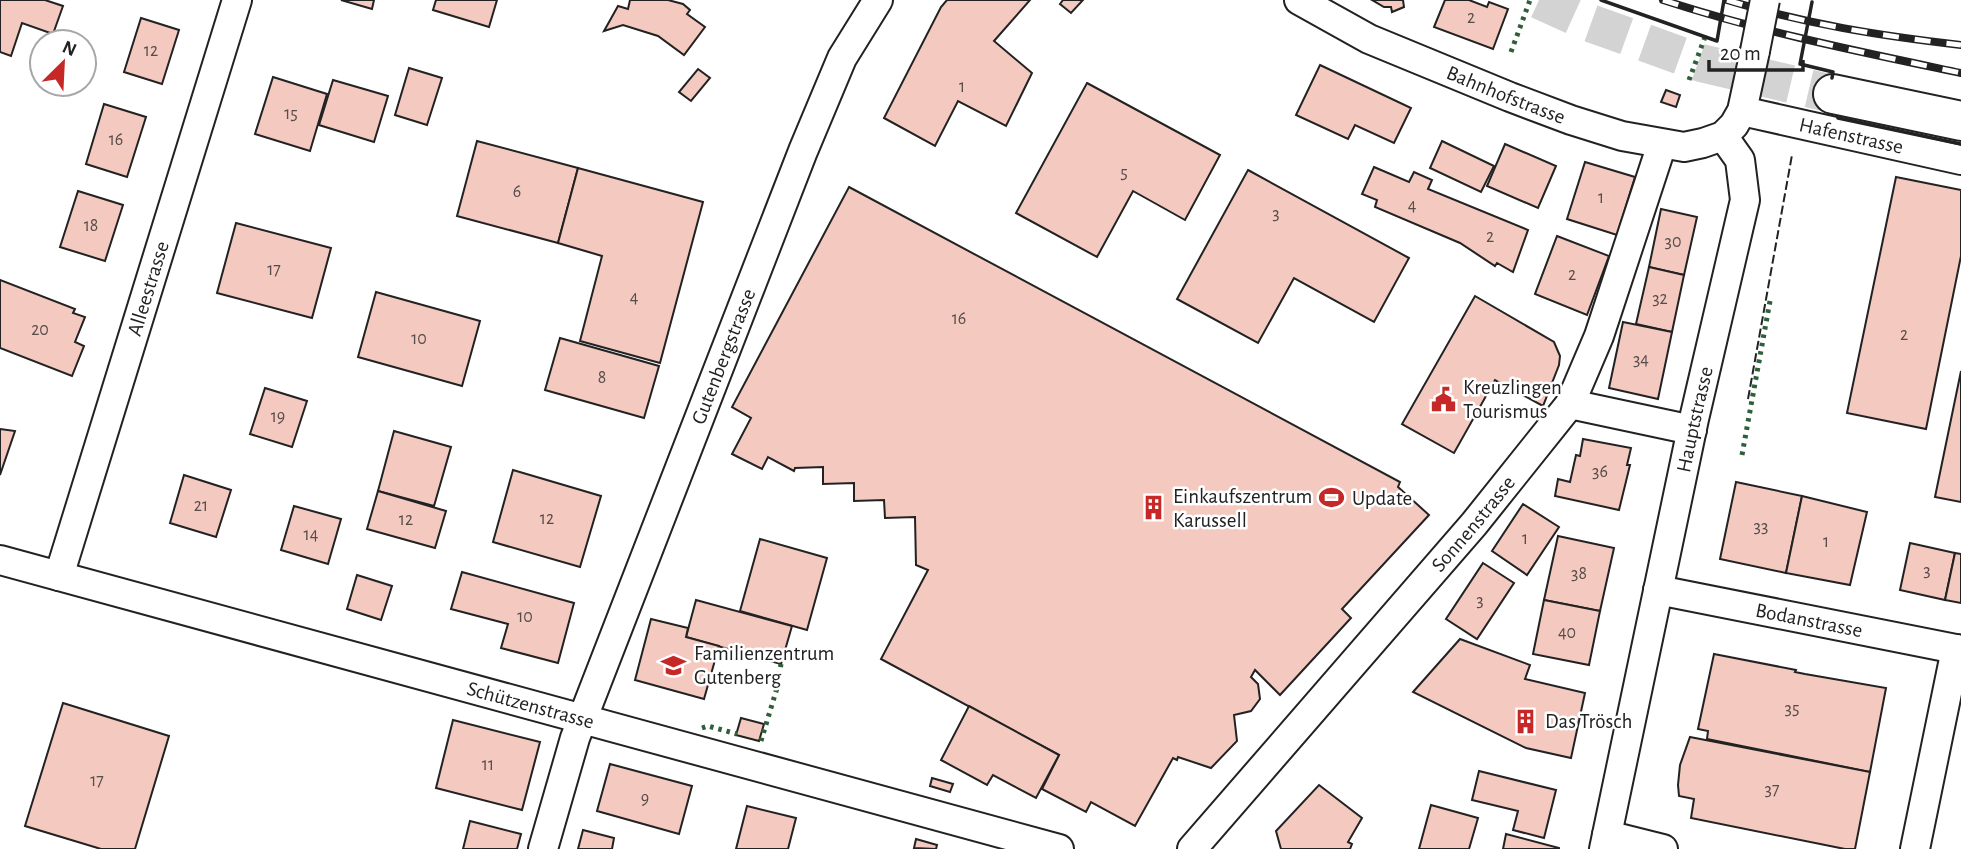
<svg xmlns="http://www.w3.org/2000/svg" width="1961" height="849" font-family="'Alegreya Sans',sans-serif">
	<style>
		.building { fill: #f3c9c0; stroke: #222; stroke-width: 2 }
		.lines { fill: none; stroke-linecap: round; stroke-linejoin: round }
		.primary-tunnel { stroke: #d3d3d3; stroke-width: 38; stroke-dasharray: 38 19; stroke-linecap: butt }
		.street-casing { stroke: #222; stroke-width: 32 }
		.primary-casing { stroke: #222; stroke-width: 42 }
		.street { stroke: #fff; stroke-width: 28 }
		.primary { stroke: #fff; stroke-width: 38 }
		.rail-casing { stroke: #222; stroke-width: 8 }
		.rail { stroke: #fff; stroke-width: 5; stroke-dasharray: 16; stroke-linecap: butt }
		.street-bridge-casing { stroke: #222; stroke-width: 32; stroke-linecap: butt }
		.street-bridge { stroke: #fff; stroke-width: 28 }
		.hedge { stroke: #2f5e38; stroke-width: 5; stroke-dasharray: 3.5 5; stroke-linecap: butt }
		.fence { stroke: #222; stroke-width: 2; stroke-dasharray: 9 3.5; stroke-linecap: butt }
		.wall { stroke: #222; stroke-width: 3.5 }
		.labels { text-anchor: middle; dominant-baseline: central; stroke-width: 5; stroke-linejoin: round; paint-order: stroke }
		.number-label { font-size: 18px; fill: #564c4a }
		.street-label { font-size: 21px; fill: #222; stroke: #fff }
		.poi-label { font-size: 21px; fill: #222; stroke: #fff; text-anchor: start }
	</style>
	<rect width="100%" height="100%" fill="#fff"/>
	<g class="building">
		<path d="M0,0H45L63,6L53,34L22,23L11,56L0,52Z"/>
		<path d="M341,0H374L372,9Z"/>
		<path d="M436,0H497L489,27L433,10Z"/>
		<path d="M630,0H668L683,4L690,10L687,14L705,27L684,55L658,36L623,25L604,31L618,6L628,9Z"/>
		<path d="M947,0H1030L994,41L1032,73L1006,126L958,101L935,146L884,118L941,7Z"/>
		<path d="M1063,0H1083L1071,13L1060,4Z"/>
		<path d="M1372,0H1403L1404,7L1392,12L1391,7H1384Z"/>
		<path d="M1445,0H1469L1487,7L1489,2L1508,9L1493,49L1434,27Z"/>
		<path d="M141,18L179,30L162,84L124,72Z"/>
		<path d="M1320,65L1411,108L1394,143L1355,125L1348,139L1296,115Z"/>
		<path d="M409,68L442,78L427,125L395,115Z"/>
		<path d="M698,69L710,78L691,101L679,92Z"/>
		<path d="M273,77L327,94L310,151L255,134Z"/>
		<path d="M333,80L388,96L374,142L319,125Z"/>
		<path d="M1087,83L1220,155L1185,220L1133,191L1097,257L1016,213Z"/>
		<path d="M1666,90L1680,95L1676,107L1661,102Z"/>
		<path d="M104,104L146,117L127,177L86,164Z"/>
		<path d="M477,141L578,168L558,243L457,216Z"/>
		<path d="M1442,141L1494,166L1481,192L1430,168Z"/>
		<path d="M1505,144L1556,166L1538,208L1487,186Z"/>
		<path d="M1585,162L1635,177L1617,235L1567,219Z"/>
		<path d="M1374,167L1409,182L1414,172L1432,180L1428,189L1528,230L1513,272L1497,263L1495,266L1460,243L1375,207L1377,200L1362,194Z"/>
		<path d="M578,168L703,202L660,363L580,341L602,256L558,243Z"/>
		<path d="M1248,170L1409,258L1374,322L1294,278L1258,343L1177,299Z"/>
		<path d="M1896,177L1961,190V256L1926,429L1847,413Z"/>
		<path d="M849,187L1400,482L1398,487L1429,515L1342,609L1351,618L1280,695L1255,670L1251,677L1258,684L1260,699L1251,711L1234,715L1237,741L1211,768L1178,757L1177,760L1173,758L1135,826L1091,802L1086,812L1042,789L1059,755L881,659L928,570L916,565L915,517L885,518L884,500L854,501V483L823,484V467L795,468L794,471L768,457L762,469L732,454L751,418L732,407Z"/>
		<path d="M78,191L123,205L105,261L60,247Z"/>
		<path d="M1661,209L1697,217L1684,275L1649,267Z"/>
		<path d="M236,223L331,248L312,318L217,293Z"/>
		<path d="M1557,236L1609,256L1587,315L1535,294Z"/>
		<path d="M1649,267L1684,275L1672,332L1636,324Z"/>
		<path d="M0,280L75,309L73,313L85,317L75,342L84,346L72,376L0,348Z"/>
		<path d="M376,292L480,321L462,386L358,357Z"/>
		<path d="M1475,296L1554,342L1560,356L1559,365L1543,406L1495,380L1454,453L1402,424Z"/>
		<path d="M1623,322L1672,332L1658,399L1609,388Z"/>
		<path d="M560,338L659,366L644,418L545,390Z"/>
		<path d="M1961,371V502L1935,497Z"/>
		<path d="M265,388L307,401L292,447L250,434Z"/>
		<path d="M0,429L15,431L0,475Z"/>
		<path d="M394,431L451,447L434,506L378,491Z"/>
		<path d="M1583,439L1631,448L1627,465H1630L1619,510L1555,496L1558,479L1570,482L1576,455L1580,456Z"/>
		<path d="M513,470L601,496L580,567L493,542Z"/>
		<path d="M184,475L231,490L216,537L170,523Z"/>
		<path d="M1736,482L1802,496L1786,573L1720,559Z"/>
		<path d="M378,491L446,511L435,548L367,529Z"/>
		<path d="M1802,496L1867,512L1850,585L1786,573Z"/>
		<path d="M1523,504L1559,527L1527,575L1492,551Z"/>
		<path d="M294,506L341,519L328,564L281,550Z"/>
		<path d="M1558,536L1614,548L1600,611L1544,600Z"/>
		<path d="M760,539L827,558L807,630L740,611Z"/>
		<path d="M1910,543L1955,553L1945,600L1900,590Z"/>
		<path d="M1955,553L1961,554V603L1945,600Z"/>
		<path d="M1483,563L1514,583L1477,639L1446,619Z"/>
		<path d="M462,572L574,603L558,663L501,648L508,624L451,609Z"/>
		<path d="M357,575L392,586L381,620L347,609Z"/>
		<path d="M696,600L792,626L781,664L686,637Z"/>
		<path d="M1544,600L1600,611L1589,665L1533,654Z"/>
		<path d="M651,619L688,628L686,637L719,646L704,699L635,680Z"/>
		<path d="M1460,639L1530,665L1525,679L1585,693L1571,758L1526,748L1413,692Z"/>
		<path d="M1714,654L1796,670L1795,672L1805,674L1886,688L1870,772L1707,739L1708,731L1698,729Z"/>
		<path d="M63,703L169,736L135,849H101L25,826Z"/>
		<path d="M969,706L1059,755L1036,798L993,775L987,785L941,760Z"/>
		<path d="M741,718L764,724L759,741L736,735Z"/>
		<path d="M453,720L540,742L522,810L436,788Z"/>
		<path d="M1690,737L1870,772L1855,849H1845L1691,818L1694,799L1679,796L1678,785L1680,765Z"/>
		<path d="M610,764L692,786L679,834L597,811Z"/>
		<path d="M1479,771L1556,790L1544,838L1513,830L1518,811L1472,800Z"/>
		<path d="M932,778L953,784L950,792L930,786Z"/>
		<path d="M1319,785L1362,818L1348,842L1352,844L1350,849H1281L1276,831Z"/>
		<path d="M1431,805L1478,818L1469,849H1419Z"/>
		<path d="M747,806L796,818L788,849H736Z"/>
		<path d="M470,821L521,834L517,849H463Z"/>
		<path d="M583,830L614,838L612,849H578Z"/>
		<path d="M1506,834L1559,848V849H1503Z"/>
		<path d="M916,839L937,845L936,849L914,848Z"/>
	</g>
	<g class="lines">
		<path class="primary-tunnel" d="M1539,0L1590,23L1701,63L1833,94"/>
		<defs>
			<g id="street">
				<path id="s1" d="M1299,0L1369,39L1510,97L1571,120L1622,136L1684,147L1703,143L1723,136L1734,125L1742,111L1755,51"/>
				<path id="s2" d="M1742,111L1961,160"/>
				<path d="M1570,404L1692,430"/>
				<path id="s3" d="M0,560L1059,849"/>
				<path id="s4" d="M59,576L237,0"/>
				<path id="s5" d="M1658,590L1961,650"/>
				<path d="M1607,835L1663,849"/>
				<path id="s6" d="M543,849L575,738L803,151L842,58L878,0"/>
				<path id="s7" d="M1192,849L1474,524L1570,404L1599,336L1662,144"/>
				<path id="s8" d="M1604,849L1694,419L1745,200L1740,160L1723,136"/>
				<path d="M1915,849L1956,649"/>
			</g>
			<path id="primary" d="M1833,94L1961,121"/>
		</defs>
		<use href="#street" class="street-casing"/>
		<use href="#primary" class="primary-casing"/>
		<use href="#street" class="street"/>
		<use href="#primary" class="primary"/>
		<defs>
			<g id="rail">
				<path d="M1663,0C1761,32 1861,52 1961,73"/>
				<path d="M1727,0C1804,24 1882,36 1961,45"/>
			</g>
		</defs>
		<use href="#rail" class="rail-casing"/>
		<use href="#rail" class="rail"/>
		<defs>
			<path id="street-bridge" d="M1755,51L1765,0"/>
		</defs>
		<use href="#street-bridge" class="street-bridge-casing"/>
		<use href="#street-bridge" class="street-bridge"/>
		<g class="hedge">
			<path d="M1511,52L1530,0"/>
			<path d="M1689,80L1705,37"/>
			<path d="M1742,455L1770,301"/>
			<path d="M702,728L708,726L737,734"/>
			<path d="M761,741L777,688L781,664"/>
		</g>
		<path class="fence" d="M1748,399L1792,155"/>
		<g class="wall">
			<path d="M1601,0L1717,41L1724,0"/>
			<path d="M1812,2L1800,64L1833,72L1832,78"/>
			<path d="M1838,118L1961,144"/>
		</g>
	</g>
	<defs>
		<symbol id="civic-bare" viewBox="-9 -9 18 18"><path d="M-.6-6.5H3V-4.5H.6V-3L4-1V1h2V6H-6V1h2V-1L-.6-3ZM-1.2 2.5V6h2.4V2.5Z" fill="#c62828" stroke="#fff" stroke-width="2.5" paint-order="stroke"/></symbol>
		<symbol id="stadium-bare" viewBox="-9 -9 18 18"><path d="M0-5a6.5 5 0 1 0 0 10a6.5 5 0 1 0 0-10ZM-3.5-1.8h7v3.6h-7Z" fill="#c62828" stroke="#fff" stroke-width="2.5" paint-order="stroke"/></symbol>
		<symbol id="building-bare" viewBox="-9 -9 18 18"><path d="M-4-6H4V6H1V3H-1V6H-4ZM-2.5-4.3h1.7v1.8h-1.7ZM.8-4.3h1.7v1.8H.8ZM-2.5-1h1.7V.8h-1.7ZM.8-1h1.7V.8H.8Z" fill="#c62828" stroke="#fff" stroke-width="2.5" paint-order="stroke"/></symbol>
		<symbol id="school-bare" viewBox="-9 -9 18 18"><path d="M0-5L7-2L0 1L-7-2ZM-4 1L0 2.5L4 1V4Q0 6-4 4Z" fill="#c62828" stroke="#fff" stroke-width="2.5" paint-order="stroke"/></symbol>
	</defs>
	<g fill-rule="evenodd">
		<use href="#civic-bare" x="1426" y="382" width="35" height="35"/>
		<use href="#stadium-bare" x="1314" y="480" width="35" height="35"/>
		<use href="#building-bare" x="1136" y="490" width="35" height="35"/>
		<use href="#school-bare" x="656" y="648" width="35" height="35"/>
		<use href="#building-bare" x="1508" y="704" width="35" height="35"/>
	</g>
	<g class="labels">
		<g class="number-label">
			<text x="1471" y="18">2</text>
			<text x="151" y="51">12</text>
			<text x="962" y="87">1</text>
			<text x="291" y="114">15</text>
			<text x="116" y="140">16</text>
			<text x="1124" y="173">5</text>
			<text x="517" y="192">6</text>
			<text x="1601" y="198">1</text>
			<text x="1412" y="206">4</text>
			<text x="1276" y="214">3</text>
			<text x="91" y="226">18</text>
			<text x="1490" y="237">2</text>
			<text x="1673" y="242">30</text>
			<text x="274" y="270">17</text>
			<text x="1572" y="275">2</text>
			<text x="634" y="298">4</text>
			<text x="1660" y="299">32</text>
			<text x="959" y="319">16</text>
			<text x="40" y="330">20</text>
			<text x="1904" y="335">2</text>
			<text x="419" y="339">10</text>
			<text x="1641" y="360">34</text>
			<text x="602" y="378">8</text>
			<text x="278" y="417">19</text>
			<text x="1600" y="472">36</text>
			<text x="201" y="506">21</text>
			<text x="547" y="519">12</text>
			<text x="406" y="520">12</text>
			<text x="1761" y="527">33</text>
			<text x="311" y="535">14</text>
			<text x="1525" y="539">1</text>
			<text x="1826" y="542">1</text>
			<text x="1927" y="571">3</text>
			<text x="1579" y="574">38</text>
			<text x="1480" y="601">3</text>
			<text x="525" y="617">10</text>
			<text x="1567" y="633">40</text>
			<text x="1792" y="709">35</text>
			<text x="488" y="765">11</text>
			<text x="97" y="781">17</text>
			<text x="1772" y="790">37</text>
			<text x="645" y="799">9</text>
		</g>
		<g class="street-label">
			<text stroke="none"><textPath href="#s1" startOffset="228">Bahnhofstrasse</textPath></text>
			<text stroke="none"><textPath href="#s2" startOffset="112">Hafenstrasse</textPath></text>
			<text stroke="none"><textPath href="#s4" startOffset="301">Alleestrasse</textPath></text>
			<text stroke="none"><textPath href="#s6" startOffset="525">Gutenbergstrasse</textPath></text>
			<text stroke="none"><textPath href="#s8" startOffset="439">Hauptstrasse</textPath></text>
			<text stroke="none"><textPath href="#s7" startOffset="430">Sonnenstrasse</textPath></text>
			<text stroke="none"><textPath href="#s5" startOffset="154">Bodanstrasse</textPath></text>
			<text stroke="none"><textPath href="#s3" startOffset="550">Schützenstrasse</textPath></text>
		</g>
		<g class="poi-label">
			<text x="1463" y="387">Kreuzlingen<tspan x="1463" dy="24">Tourismus</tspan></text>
			<text x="1173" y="496">Einkaufszentrum<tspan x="1173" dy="24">Karussell</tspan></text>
			<text x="1352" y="498">Update</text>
			<text x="694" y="653">Familienzentrum<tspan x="694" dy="24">Gutenberg</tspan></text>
			<text x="1545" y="721">Das Trösch</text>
		</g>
	</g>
	<g transform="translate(63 63) rotate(24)"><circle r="33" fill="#ffffff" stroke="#a7a7a7" stroke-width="2"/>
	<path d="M0-5L12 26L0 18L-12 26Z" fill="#c62828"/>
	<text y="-10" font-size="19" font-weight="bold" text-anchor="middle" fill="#222222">N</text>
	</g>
	<path d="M1709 60v10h94v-10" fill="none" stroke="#222222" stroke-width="3.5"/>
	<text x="1720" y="60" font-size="21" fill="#222222" stroke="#ffffff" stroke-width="5" paint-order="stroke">20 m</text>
</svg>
